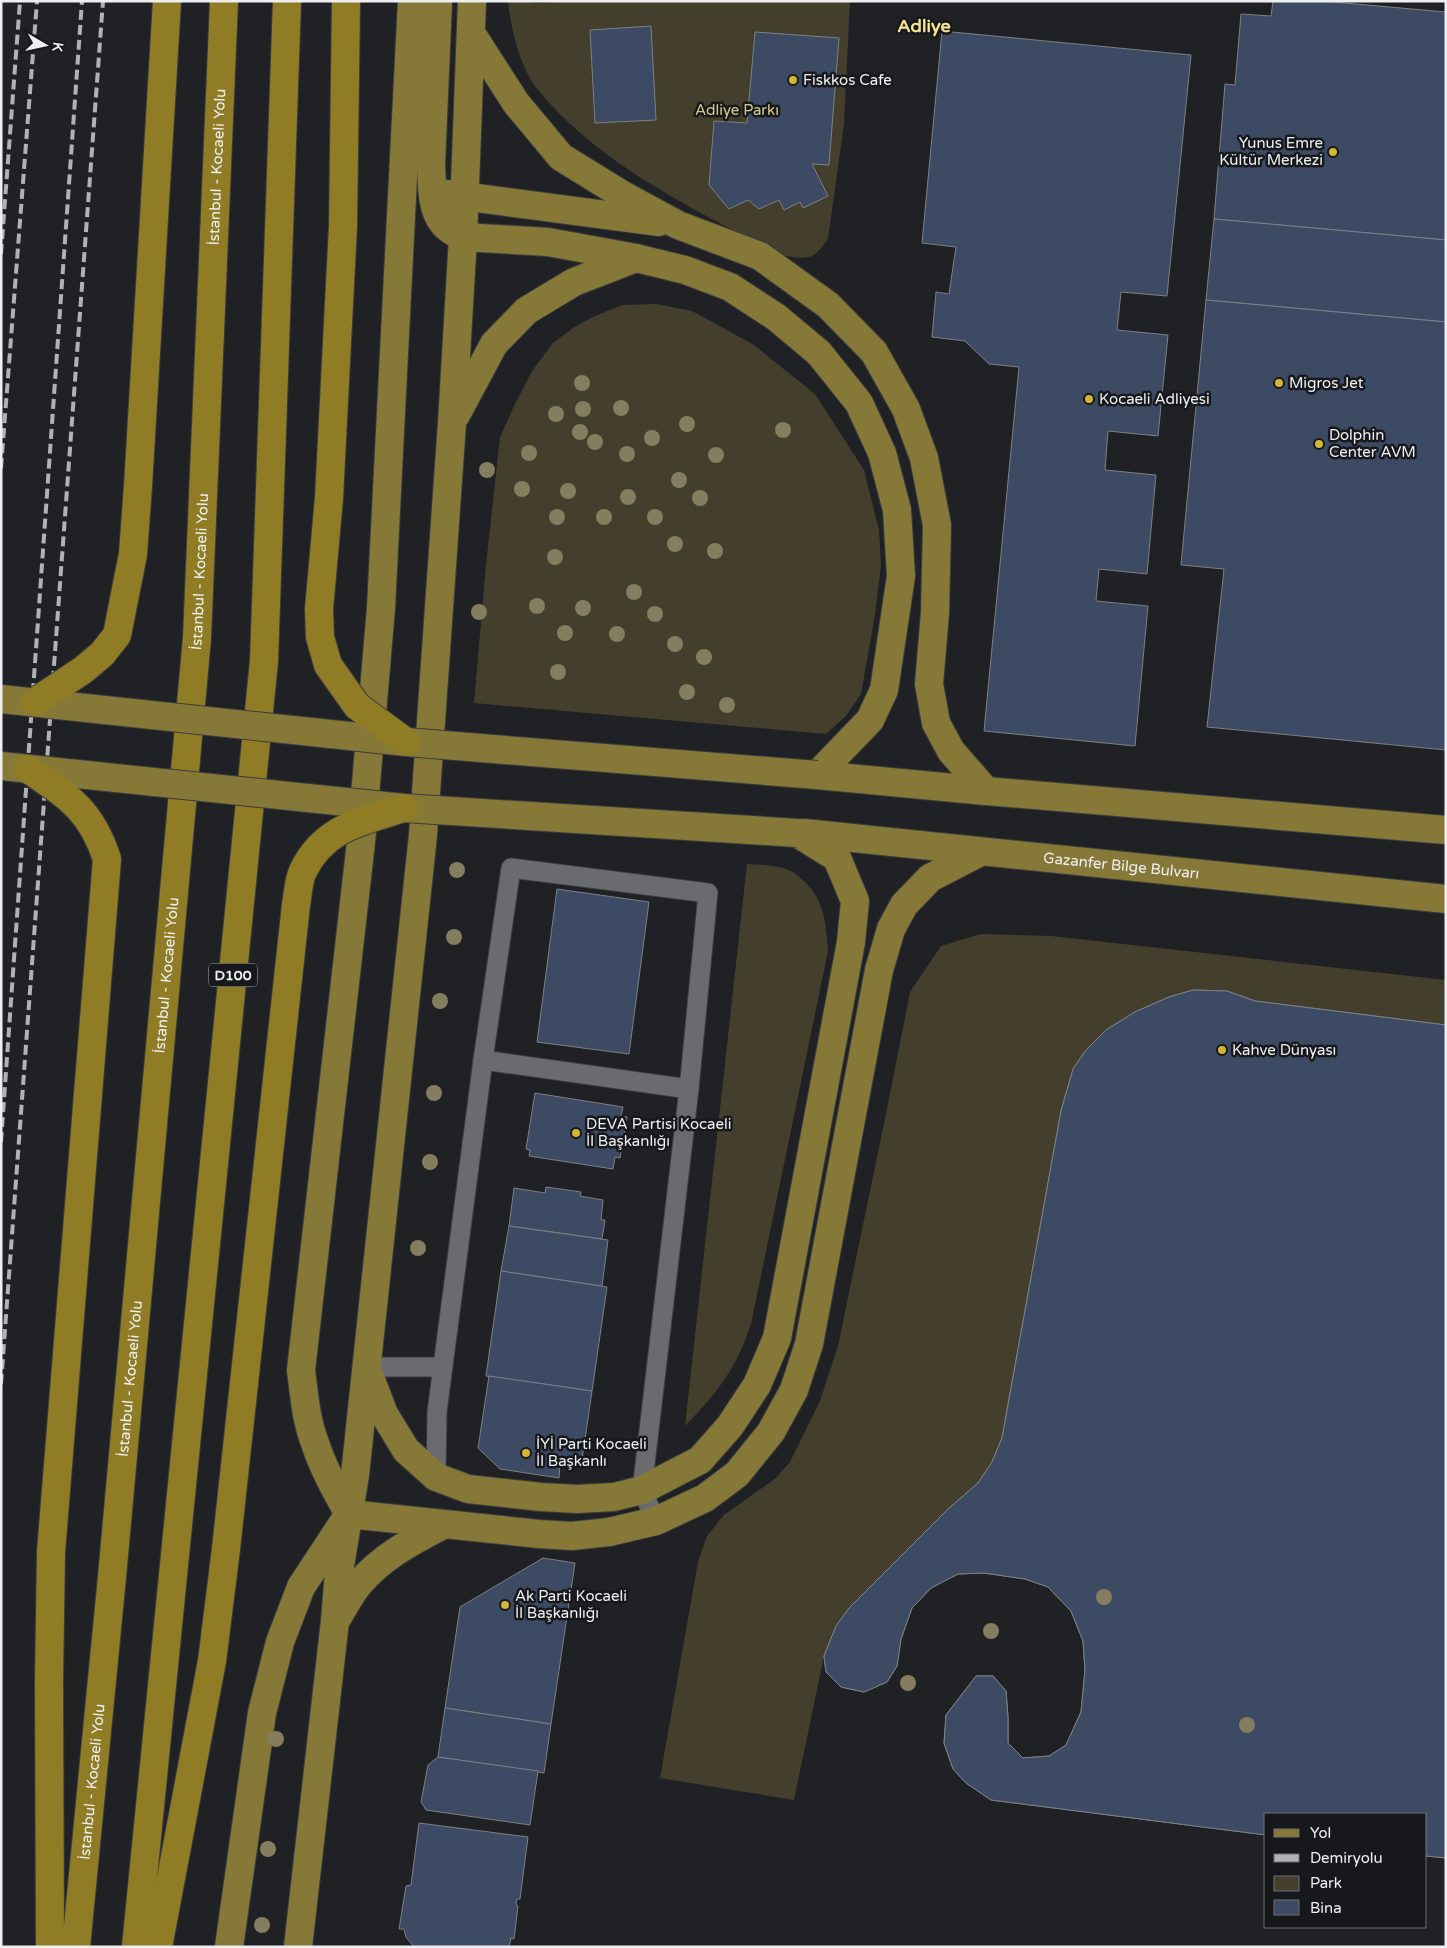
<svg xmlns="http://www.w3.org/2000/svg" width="1447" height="1948" font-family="'Varela Round',sans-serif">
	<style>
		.green { fill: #443f2c }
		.building { fill: #3d4a64; stroke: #7e8083; fill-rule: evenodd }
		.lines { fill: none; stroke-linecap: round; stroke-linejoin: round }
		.service-casing { stroke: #3b3d3f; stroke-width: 21 }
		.primary-casing { stroke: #3b3d3f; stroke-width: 30 }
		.trunk-casing { stroke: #3b3d3f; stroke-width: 30 }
		.service { stroke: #696b6f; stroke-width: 19 }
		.primary { stroke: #867837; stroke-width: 28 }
		.trunk { stroke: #907c24; stroke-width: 28 }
		.rail { stroke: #b1b2b5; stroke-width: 4; stroke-dasharray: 10 5; stroke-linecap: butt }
		.primary-bridge-casing { stroke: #3b3d3f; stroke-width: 30; stroke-linecap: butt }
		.trunk-bridge-casing { stroke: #3b3d3f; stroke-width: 30; stroke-linecap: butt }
		.primary-bridge { stroke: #867837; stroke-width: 28 }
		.trunk-bridge { stroke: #907c24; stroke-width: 28 }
		.tree { fill: #857d5f }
		.poi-dot { fill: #d4b635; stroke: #16181b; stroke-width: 2 }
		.labels { text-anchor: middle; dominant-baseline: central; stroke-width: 5; stroke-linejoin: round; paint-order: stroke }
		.shield { fill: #16181b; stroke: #adaeb1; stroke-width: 1 }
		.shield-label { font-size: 14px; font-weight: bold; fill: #eeeff1 }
		.poi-label { font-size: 15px; fill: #eeeff1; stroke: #16181b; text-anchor: start }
		.park-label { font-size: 15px; fill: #d8c98f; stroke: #16181b }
		.street-label { font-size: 15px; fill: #eeeff1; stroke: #16181b }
		.quarter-label { font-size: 18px; font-weight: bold; fill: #f6e294; stroke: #16181b }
	</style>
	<rect width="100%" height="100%" fill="#202124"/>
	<g class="green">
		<path d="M508,1H533V3L580,1H850L844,124L828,239C823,246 817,255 809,257C784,262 756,242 735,231C664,194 590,153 538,90C520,68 511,29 508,1Z"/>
		<path d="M656,304L692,311L754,345L815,394L864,470L879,530L881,565L875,615L861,694L846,716L826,734L474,703L486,565L500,437L514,406L532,371L553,343L573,328L597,315L623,305Z"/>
		<path d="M747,864C761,865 781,865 793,872C797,874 801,879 805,882C825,902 826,924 828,951L751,1324C736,1369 718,1392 685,1426Z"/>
		<path d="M981,934L1051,936L1446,980V1025L1255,1001L1227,991L1194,990L1169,997L1135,1012L1106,1030L1086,1050L1019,1351L1002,1438L992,1462L978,1483L947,1510L850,1607L824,1656L794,1800L660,1778L698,1562L707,1536L724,1515L776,1478L790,1462L820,1401L838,1346L889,1099L910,992L941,946Z"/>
	</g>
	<g class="building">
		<path d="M1273,1H1322L1446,12V240L1214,219L1225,84L1235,85L1241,14L1271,16Z"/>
		<path d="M651,26L656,120L595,123L590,30Z"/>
		<path d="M942,31L1191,55L1167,296L1121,292L1117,330L1168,335L1158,436L1108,431L1105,470L1156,475L1147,574L1099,569L1096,601L1148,606L1135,746L984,731L1019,367L989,364L965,341L932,337L936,292L949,294L956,247L922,243Z"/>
		<path d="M755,32L839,38L829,165L812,164L828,196L803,208L800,202L784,210L779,200L759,209L748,200L729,209L709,185L714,121L747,123Z"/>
		<path d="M1214,219L1446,240V322L1206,300Z"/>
		<path d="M1206,300L1446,322V750L1207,727L1224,569L1181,565Z"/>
		<path d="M557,889L649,902L629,1054L537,1042Z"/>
		<path d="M1193,990L1227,991L1255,1001L1446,1025V1858L1426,1856V1814H1266V1835L991,1800L966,1783L953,1769L944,1743L946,1715L976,1676H993L1006,1691L1008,1717V1743L1023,1758L1049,1756L1066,1745L1081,1712L1085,1670L1083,1641L1071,1611L1048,1587L1025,1579L984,1573L958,1574L931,1588L912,1608L901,1639L897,1666L887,1682L864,1692L841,1687L826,1672L824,1656L836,1626L850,1607L947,1510L978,1483L992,1462L1002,1438L1061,1111L1073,1069L1086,1050L1106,1030L1135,1012L1169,997ZM1096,1111L1111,1115L1117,1121L1121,1128L1122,1137L1116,1153L1101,1162L1092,1161L1077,1153L1071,1138L1072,1130L1076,1123L1088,1113ZM1106,1574L1114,1575L1127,1584L1131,1591L1132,1600L1127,1616L1119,1622L1103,1625L1095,1622L1088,1616L1083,1609L1082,1601V1593L1086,1586L1092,1580ZM1304,1680L1318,1690L1327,1703L1329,1717L1322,1730L1312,1735L1281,1733L1271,1736L1267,1751V1782L1259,1791L1240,1788L1229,1780L1223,1762L1224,1740L1234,1713L1257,1693L1281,1682Z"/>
		<path d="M1193,990L1227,991L1255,1001L1446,1025V1858L1426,1856V1814H1266V1835L991,1800L966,1783L953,1769L944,1743L946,1715L976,1676H993L1006,1691L1008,1717V1743L1023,1758L1049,1756L1066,1745L1081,1712L1085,1670L1083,1641L1071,1611L1048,1587L1025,1579L984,1573L958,1574L931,1588L912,1608L901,1639L897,1666L887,1682L864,1692L841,1687L826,1672L824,1656L836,1626L850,1607L947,1510L978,1483L992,1462L1002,1438L1061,1111L1073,1069L1086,1050L1106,1030L1135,1012L1169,997Z"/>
		<path d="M535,1093L623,1107L621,1116L627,1117L620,1158L615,1157L613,1169L529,1156L530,1150L526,1149Z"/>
		<path d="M546,1187L581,1192L580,1196L603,1200L601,1220H605L602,1239L509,1226L514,1188L545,1193Z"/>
		<path d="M509,1226L608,1240L602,1286L501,1271Z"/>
		<path d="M501,1271L607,1287L592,1391L486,1376Z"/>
		<path d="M489,1376L592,1391L581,1467L560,1464L559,1478L500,1469L478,1448Z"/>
		<path d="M543,1558L575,1563L551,1724L445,1708L460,1607Z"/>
		<path d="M445,1708L551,1724L544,1773L438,1757Z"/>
		<path d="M438,1757L538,1771L530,1825L426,1810L421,1802L428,1765Z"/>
		<path d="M419,1823L528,1837L520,1899H517L516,1904L518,1906L514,1939L511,1938L509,1947H414L406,1937L404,1929H399L406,1886L411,1885Z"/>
	</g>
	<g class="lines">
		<defs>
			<g id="service">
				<path d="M483,1060L689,1089"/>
				<path d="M366,1367H443"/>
				<path d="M436,1477L437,1412L483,1060L511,868L708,893L689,1089L642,1490L656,1521"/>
			</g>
			<g id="primary">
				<path d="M438,1L431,165C432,183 431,209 443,223C448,230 456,233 463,237L548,242L636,258"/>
				<path d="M471,33L516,103L561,157L621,194L678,225L760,256L828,305L874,352L906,409L924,458L937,525L935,613L929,684L936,723L951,751L986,791"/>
				<path d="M447,194L659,222"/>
				<path d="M456,415L494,344L526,311L574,282L636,258L685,270L730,287L776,317L819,353L859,403L882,453L897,510L901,576L884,690L870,720L817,775"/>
				<path d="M817,775L986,791L1446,830"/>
				<path id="s1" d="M804,833L1446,899"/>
				<path d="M368,1372L384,1414L406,1450L436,1477L468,1489L541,1497L577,1499L614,1497L642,1490L700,1460L730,1426L757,1385L777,1338L851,942L855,901L837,858L797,833"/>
				<path d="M349,1514C336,1491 323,1468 315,1443C306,1420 304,1394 301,1370L361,842L381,608L412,1"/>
				<path d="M349,1514L539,1534L572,1536L609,1532L656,1521L705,1498L737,1474L771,1432L794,1390L809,1344L879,970L891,929L904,905L930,878L980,852"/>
				<path d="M337,1618C344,1607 350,1595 358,1585C381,1557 412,1541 443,1525"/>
				<path d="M229,1947L262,1713L280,1642L301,1587L343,1523"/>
				<path d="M298,1947L335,1621L339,1572L355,1475L423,835L452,423L463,237L472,1"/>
			</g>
			<g id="trunk">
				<path d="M50,1947L49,1680L51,1552"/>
				<path id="s2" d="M76,1947L112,1577L197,638L224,1"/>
				<path d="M136,1947L264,661L287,1"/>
				<path d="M158,1947L212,1661L226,1549"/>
			</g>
		</defs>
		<use href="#service" class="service-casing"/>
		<use href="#primary" class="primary-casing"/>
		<use href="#trunk" class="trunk-casing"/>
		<use href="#service" class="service"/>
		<use href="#primary" class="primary"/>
		<use href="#trunk" class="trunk"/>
		<g class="rail">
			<path d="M1,254L20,1"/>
			<path d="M1,468L37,1"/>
			<path d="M1,1142L82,1"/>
			<path d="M1,1384L103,1"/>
		</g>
		<defs>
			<g id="primary-bridge">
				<path d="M1,699L406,742L817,775"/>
				<path d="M1,766L404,808L797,833"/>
			</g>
			<g id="trunk-bridge">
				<path d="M346,1L343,226L329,498L319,609L320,637L328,665L357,706L406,742"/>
				<path d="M35,702L83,670L102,654L117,635L133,554L138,486L167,1"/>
				<path d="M28,769C69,797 91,810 107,859L51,1552"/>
				<path d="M226,1549L296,905C298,895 298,881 303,871C324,827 363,821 404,808"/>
			</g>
		</defs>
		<use href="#primary-bridge" class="primary-bridge-casing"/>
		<use href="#trunk-bridge" class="trunk-bridge-casing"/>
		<use href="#primary-bridge" class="primary-bridge"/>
		<use href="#trunk-bridge" class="trunk-bridge"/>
	</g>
	<g class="tree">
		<circle cx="582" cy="383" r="8"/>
		<circle cx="621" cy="408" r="8"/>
		<circle cx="583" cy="409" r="8"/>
		<circle cx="556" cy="414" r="8"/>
		<circle cx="687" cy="424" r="8"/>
		<circle cx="783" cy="430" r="8"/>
		<circle cx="580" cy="432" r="8"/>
		<circle cx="652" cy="438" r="8"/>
		<circle cx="595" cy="442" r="8"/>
		<circle cx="529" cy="453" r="8"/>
		<circle cx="627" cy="454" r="8"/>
		<circle cx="716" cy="455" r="8"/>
		<circle cx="487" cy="470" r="8"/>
		<circle cx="679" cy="480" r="8"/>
		<circle cx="522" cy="489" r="8"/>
		<circle cx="568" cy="491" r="8"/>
		<circle cx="628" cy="497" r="8"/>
		<circle cx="700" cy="498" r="8"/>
		<circle cx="557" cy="517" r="8"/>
		<circle cx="604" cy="517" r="8"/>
		<circle cx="655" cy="517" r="8"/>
		<circle cx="675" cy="544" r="8"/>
		<circle cx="715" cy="551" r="8"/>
		<circle cx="555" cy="557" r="8"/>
		<circle cx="634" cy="592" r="8"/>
		<circle cx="537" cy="606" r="8"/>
		<circle cx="583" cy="608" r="8"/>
		<circle cx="479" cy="612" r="8"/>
		<circle cx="655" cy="614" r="8"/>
		<circle cx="565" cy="633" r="8"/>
		<circle cx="617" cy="634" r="8"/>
		<circle cx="675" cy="644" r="8"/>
		<circle cx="704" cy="657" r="8"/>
		<circle cx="558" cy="672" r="8"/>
		<circle cx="687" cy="692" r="8"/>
		<circle cx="727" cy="705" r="8"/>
		<circle cx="457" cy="870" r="8"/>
		<circle cx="454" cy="937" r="8"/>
		<circle cx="440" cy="1001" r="8"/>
		<circle cx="434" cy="1093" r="8"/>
		<circle cx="430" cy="1162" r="8"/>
		<circle cx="418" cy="1248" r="8"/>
		<circle cx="1104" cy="1597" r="8"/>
		<circle cx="991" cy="1631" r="8"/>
		<circle cx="908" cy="1683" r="8"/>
		<circle cx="1247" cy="1725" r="8"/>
		<circle cx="276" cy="1739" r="8"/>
		<circle cx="268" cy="1849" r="8"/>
		<circle cx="262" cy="1925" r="8"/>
	</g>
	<g class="poi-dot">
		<circle cx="793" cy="80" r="5"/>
		<circle cx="1333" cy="152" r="5"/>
		<circle cx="1279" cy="383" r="5"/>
		<circle cx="1089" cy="399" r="5"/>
		<circle cx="1319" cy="444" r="5"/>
		<circle cx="1222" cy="1050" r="5"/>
		<circle cx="576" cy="1133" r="5"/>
		<circle cx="526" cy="1453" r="5"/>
		<circle cx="505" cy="1605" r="5"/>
	</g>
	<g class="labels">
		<rect class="shield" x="209" y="963.5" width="48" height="23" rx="4"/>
		<g class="shield-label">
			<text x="233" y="975">D100</text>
		</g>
		<g class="poi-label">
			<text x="803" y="80">Fiskkos Cafe</text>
			<text x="1323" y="143" text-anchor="end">Yunus Emre<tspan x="1323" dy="17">Kültür Merkezi</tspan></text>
			<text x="1289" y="383">Migros Jet</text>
			<text x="1099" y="399">Kocaeli Adliyesi</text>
			<text x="1329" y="435">Dolphin<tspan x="1329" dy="17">Center AVM</tspan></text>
			<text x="1232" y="1050">Kahve Dünyası</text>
			<text x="586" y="1124">DEVA Partisi Kocaeli<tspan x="586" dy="17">İl Başkanlığı</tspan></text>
			<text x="536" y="1444">İYİ Parti Kocaeli<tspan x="536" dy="17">İl Başkanlı</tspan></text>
			<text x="515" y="1596">Ak Parti Kocaeli<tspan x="515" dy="17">İl Başkanlığı</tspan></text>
		</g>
		<g class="park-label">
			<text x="737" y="110">Adliye Parkı</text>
		</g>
		<g class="street-label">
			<text stroke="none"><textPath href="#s2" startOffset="1786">İstanbul - Kocaeli Yolu</textPath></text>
			<text stroke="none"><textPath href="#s2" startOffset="1381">İstanbul - Kocaeli Yolu</textPath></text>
			<text stroke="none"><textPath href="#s1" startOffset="319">Gazanfer Bilge Bulvarı</textPath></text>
			<text stroke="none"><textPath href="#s2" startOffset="976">İstanbul - Kocaeli Yolu</textPath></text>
			<text stroke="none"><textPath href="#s2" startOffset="571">İstanbul - Kocaeli Yolu</textPath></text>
			<text stroke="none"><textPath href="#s2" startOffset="166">İstanbul - Kocaeli Yolu</textPath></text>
		</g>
		<g class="quarter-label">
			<text x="924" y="26">Adliye</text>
		</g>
	</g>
	<rect width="1447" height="1948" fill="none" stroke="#eeeff1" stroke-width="5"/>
	<rect x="1264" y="1813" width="162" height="115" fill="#16181b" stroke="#6c6e71"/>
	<rect x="1274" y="1829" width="25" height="8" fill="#867837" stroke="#6c6e71"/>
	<text x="1310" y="1838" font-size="15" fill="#eeeff1">Yol</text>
	<rect x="1274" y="1854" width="25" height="8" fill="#b1b2b5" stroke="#6c6e71"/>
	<text x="1310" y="1863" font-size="15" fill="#eeeff1">Demiryolu</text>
	<rect x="1274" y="1876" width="25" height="15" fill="#443f2c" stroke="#6c6e71"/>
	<text x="1310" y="1888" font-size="15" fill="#eeeff1">Park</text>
	<rect x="1274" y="1900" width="25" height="15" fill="#3d4a64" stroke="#6c6e71"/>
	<text x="1310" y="1913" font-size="15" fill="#eeeff1">Bina</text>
	<g transform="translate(45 45) rotate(99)" stroke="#16181b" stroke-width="4" paint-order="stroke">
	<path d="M0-4L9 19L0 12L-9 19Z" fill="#eeeff1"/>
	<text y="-8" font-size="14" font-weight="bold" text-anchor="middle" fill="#eeeff1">K</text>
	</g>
</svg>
